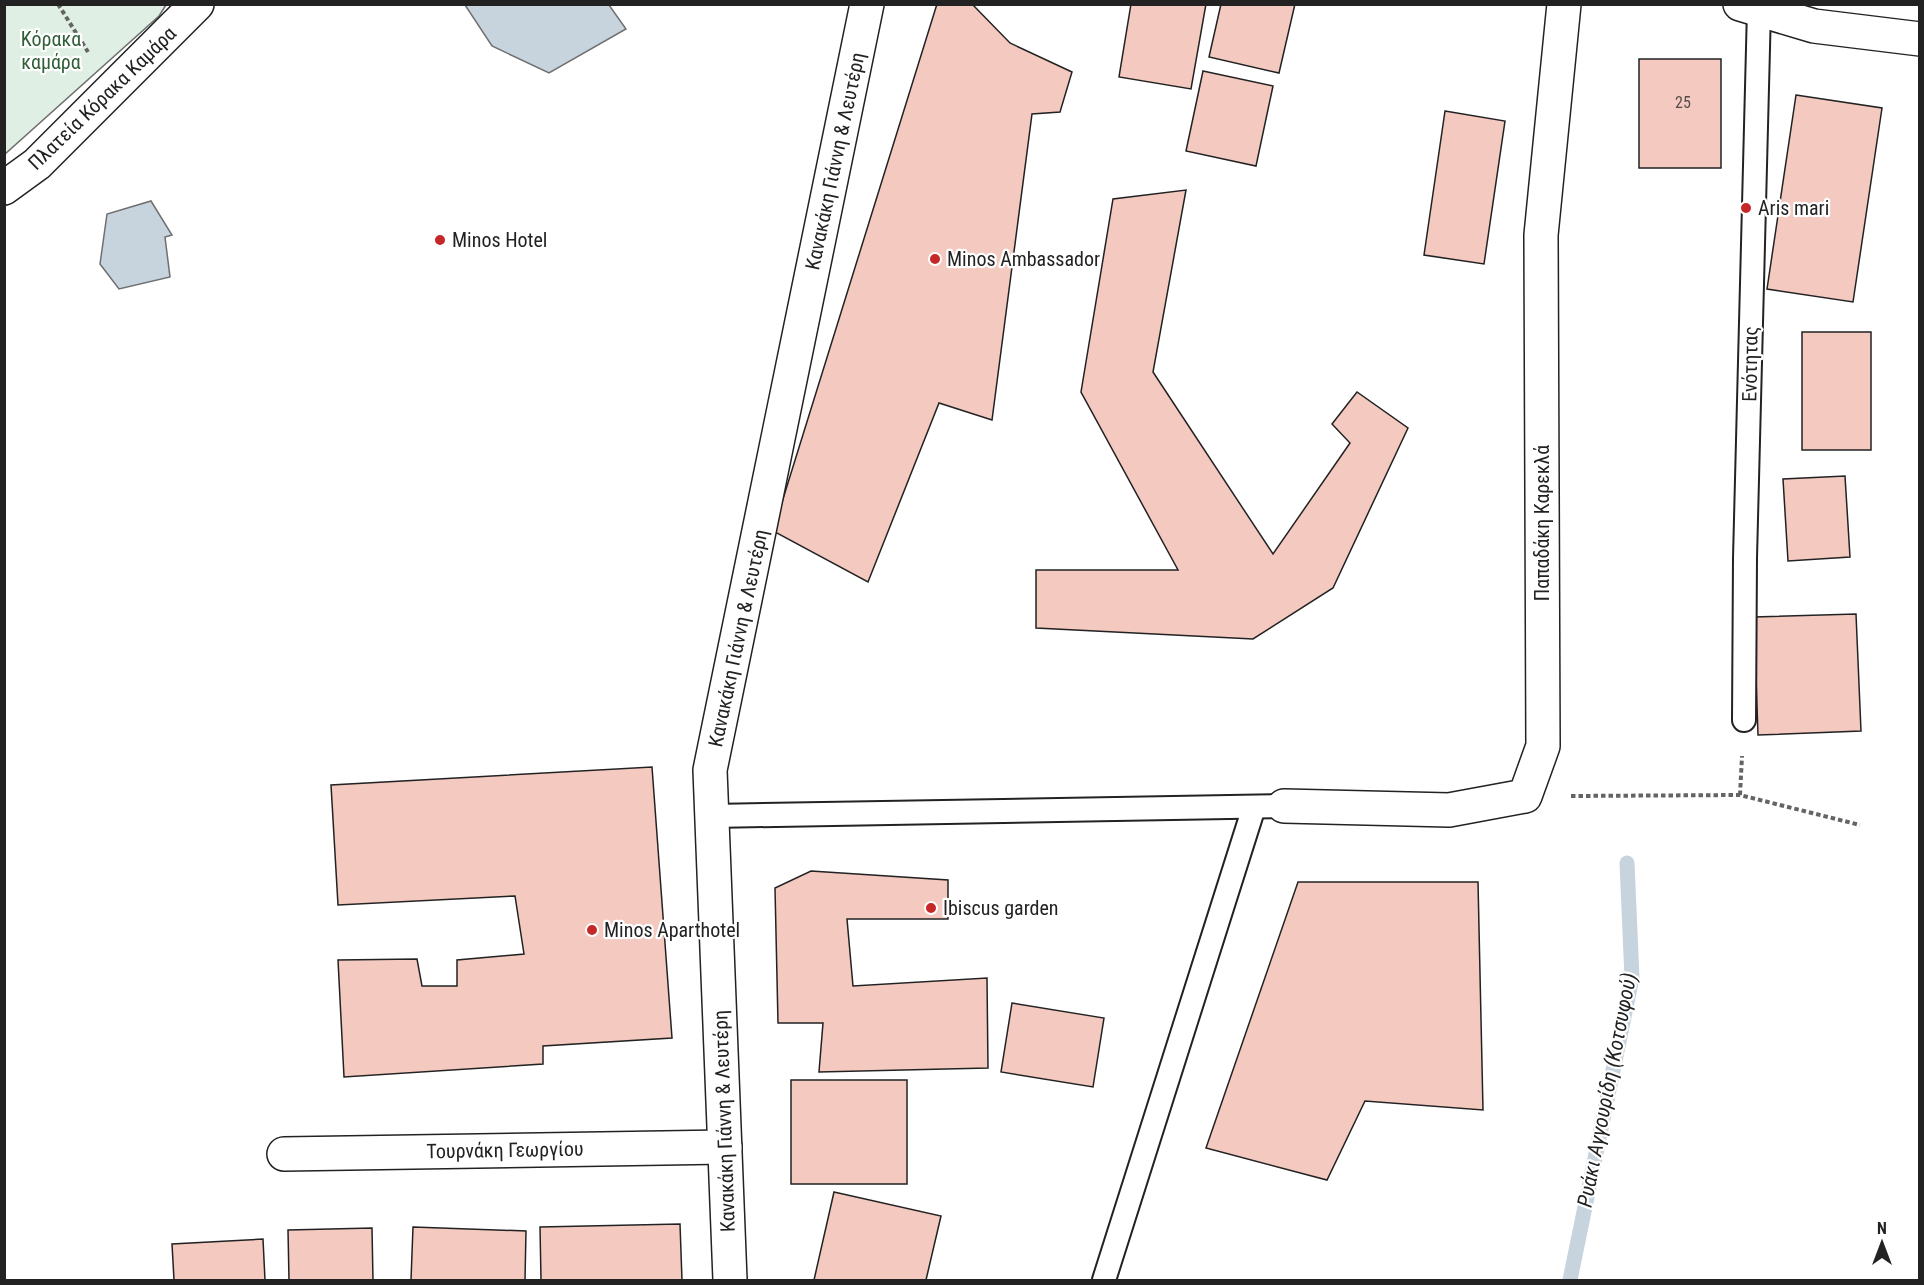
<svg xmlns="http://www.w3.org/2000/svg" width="1924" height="1285" font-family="'Roboto Condensed',sans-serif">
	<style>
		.green { fill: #e0efe3; stroke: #6f6f6f; stroke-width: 1.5 }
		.water { fill: #c7d3dd; stroke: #6f6f6f; stroke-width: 1.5 }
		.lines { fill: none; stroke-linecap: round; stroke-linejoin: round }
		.stream { stroke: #c7d3dd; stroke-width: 15 }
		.building { fill: #f3c9c0; stroke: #222; stroke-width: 1.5 }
		.service-casing { stroke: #222; stroke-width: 26 }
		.minor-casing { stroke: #222; stroke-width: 36 }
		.primary-casing { stroke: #222; stroke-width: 36 }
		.path { stroke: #646464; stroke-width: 4; stroke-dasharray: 4.5 3; stroke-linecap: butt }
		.service { stroke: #fff; stroke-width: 22 }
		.minor { stroke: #fff; stroke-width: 33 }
		.primary { stroke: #fff; stroke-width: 33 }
		.poi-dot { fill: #c62828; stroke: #fff; stroke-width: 2 }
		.labels { text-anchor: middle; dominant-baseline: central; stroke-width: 4.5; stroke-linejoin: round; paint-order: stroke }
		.number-label { font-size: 16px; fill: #564c4a }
		.park-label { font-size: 20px; fill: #2f5e38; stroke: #fff }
		.street-label { font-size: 20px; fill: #222; stroke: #fff }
		.poi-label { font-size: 20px; fill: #222; stroke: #fff; text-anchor: start }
		.water-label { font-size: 21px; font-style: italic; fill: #222; stroke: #fff }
	</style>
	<rect width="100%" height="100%" fill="#fff"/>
	<path class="green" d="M5,4H166V5L159,16L5,154Z"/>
	<g class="water">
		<path d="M465,5H609L626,29L549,73L492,46Z"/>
		<path d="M151,201L172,235L165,237L170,277L119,289L100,264L107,214Z"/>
	</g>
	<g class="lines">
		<path class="stream" d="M1570,1280L1632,978L1627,863"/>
	</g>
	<g class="building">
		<path d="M937,4H972L1010,43L1072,72L1060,112L1032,114L992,420L939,403L868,582L773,531Z"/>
		<path d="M1131,4H1206L1191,89L1119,77Z"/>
		<path d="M1221,4H1295L1279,73L1209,57Z"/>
		<rect x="1639" y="59" width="82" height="109"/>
		<path d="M1203,71L1273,86L1256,166L1186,151Z"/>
		<path d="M1796,95L1882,108L1853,302L1767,289Z"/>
		<path d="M1445,111L1505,121L1484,264L1424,255Z"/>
		<path d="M1186,190L1153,372L1273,554L1350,443L1332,424L1357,392L1408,428L1333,588L1253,639L1036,628V570H1178L1081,392L1113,199Z"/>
		<rect x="1802" y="332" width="69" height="118"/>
		<path d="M1845,476L1850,557L1788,561L1783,479Z"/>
		<path d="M1856,614L1861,731L1758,735L1754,617Z"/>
		<path d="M652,767L672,1038L543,1046V1064L344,1077L338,960L417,959L422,986H457V960L524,954L515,896L338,905L331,785Z"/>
		<path d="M811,871L948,880V919H847L853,986L987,978L988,1068L819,1072L823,1023H778L775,888Z"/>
		<path d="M1298,882H1478L1483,1110L1365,1101L1327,1180L1206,1148Z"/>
		<path d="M1012,1003L1104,1018L1093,1087L1001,1072Z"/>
		<rect x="791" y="1080" width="116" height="104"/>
		<path d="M834,1192L941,1216L926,1280H814Z"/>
		<path d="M680,1224L682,1280H541L540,1227Z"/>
		<path d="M413,1227L526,1231L525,1280H411Z"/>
		<path d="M372,1228L373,1280H289L288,1230Z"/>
		<path d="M263,1239L265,1280H174L172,1244Z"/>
	</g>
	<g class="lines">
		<defs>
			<g id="service">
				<path d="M1744,720L1745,558L1759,9"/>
				<path d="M712,816L1284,806"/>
				<path d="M1104,1280L1254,807"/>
			</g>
			<g id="minor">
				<path d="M1284,806L1449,810L1525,796L1543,746L1541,235L1564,4"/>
				<path d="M284,1154L725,1147"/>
				<path d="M730,1280L710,770L867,4"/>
			</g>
			<g id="primary">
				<path d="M1740,4L1814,26L1920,39"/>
				<path d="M4,188L37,164L197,4"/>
			</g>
		</defs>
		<use href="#service" class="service-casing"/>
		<use href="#minor" class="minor-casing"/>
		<use href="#primary" class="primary-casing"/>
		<g class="path">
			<path d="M58,4L88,52"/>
			<path d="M1740,795L1742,756"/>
			<path d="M1571,796L1740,795L1860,825"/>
		</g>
		<use href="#service" class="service"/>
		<use href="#minor" class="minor"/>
		<use href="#primary" class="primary"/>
	</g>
	<g class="poi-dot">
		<circle cx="1746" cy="208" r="6"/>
		<circle cx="440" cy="240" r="6"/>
		<circle cx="935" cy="259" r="6"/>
		<circle cx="931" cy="908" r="6"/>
		<circle cx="592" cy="930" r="6"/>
	</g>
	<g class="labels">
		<g class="number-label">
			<text x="1683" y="102">25</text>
		</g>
		<g class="park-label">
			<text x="51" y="39">Κόρακα<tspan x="51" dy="23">καμάρα</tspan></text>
		</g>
		<g class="street-label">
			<text transform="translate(102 98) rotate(-44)">Πλατεία Κόρακα Καμάρα</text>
			<text transform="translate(835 161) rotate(-78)">Κανακάκη Γιάννη &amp; Λευτέρη</text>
			<text transform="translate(1750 364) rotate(-89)">Ενότητας</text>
			<text transform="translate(1542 523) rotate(-90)">Παπαδάκη Καρεκλά</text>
			<text transform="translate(738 638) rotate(-78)">Κανακάκη Γιάννη &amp; Λευτέρη</text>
			<text transform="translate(724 1121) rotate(-92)">Κανακάκη Γιάννη &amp; Λευτέρη</text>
			<text transform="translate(505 1150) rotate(-1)">Τουρνάκη Γεωργίου</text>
		</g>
		<g class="poi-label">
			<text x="1758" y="208">Aris mari</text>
			<text x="452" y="240">Minos Hotel</text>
			<text x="947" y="259">Minos Ambassador</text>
			<text x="943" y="908">Ibiscus garden</text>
			<text x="604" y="930">Minos Aparthotel</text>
		</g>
		<g class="water-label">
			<text transform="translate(1607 1090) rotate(-79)">Ρυάκι Αγγουρίδη (Κοτσυφού)</text>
		</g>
	</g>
	<rect width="1924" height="1285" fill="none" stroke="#222222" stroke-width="12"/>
	<g transform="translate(1882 1243)" stroke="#ffffff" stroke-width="4.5" paint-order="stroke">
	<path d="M0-4.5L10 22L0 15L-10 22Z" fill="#222222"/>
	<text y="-9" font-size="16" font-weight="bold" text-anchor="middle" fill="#222222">N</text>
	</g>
</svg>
